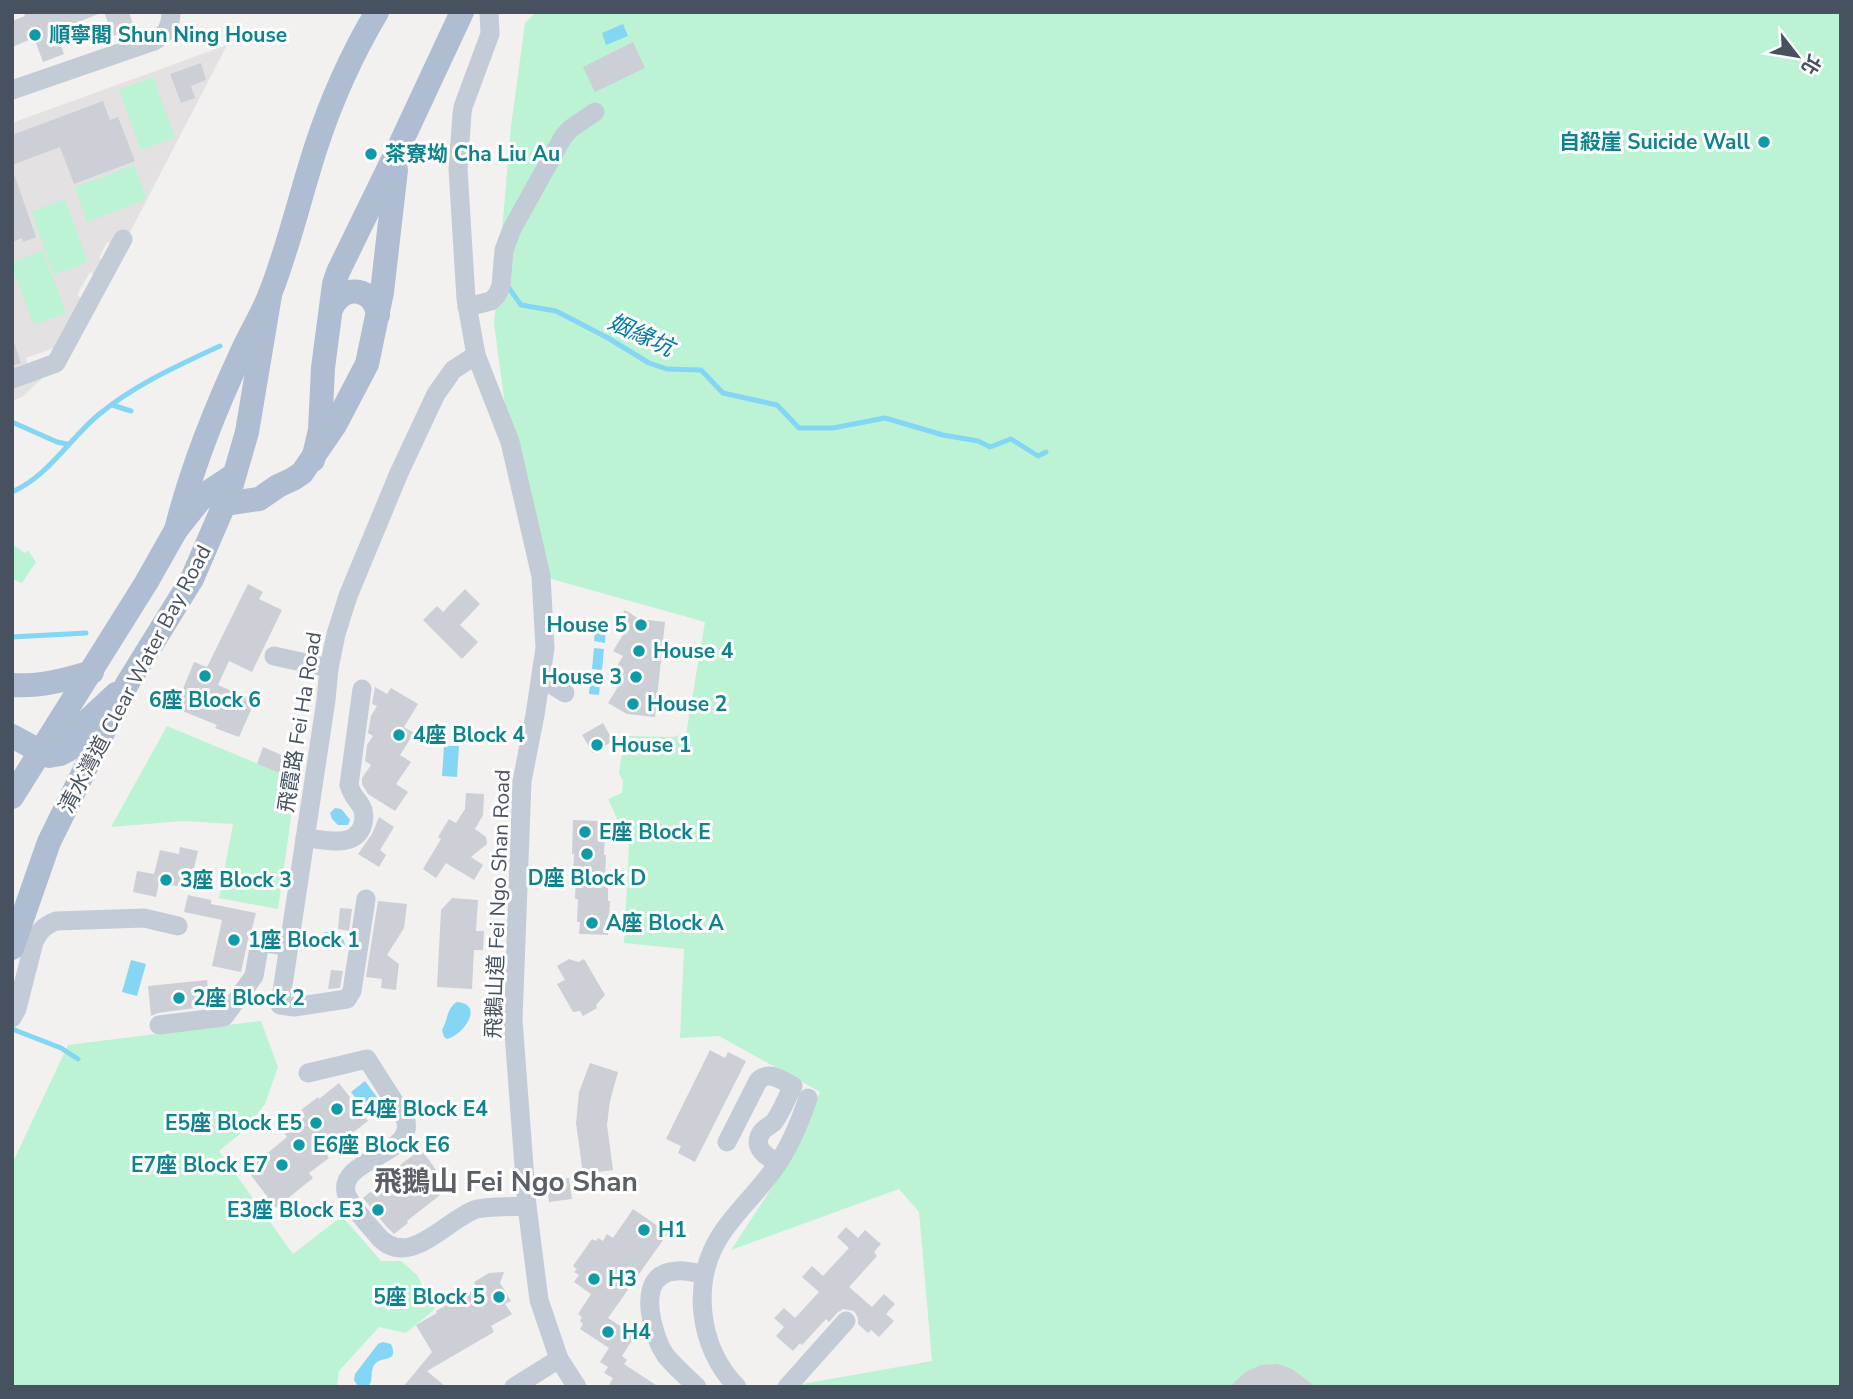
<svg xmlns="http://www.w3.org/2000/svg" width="1853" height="1399" font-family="'Nunito Sans','Noto Sans TC',sans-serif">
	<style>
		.education { fill: #e4e1e2 }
		.green { fill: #bcf3d5 }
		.water { fill: #85d5f4 }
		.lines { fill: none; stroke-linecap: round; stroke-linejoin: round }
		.stream { stroke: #85d5f4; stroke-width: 5 }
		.building { fill: #cccfd6 }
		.minor { stroke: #c3cbd6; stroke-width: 19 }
		.major { stroke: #aebdd1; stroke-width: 24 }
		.culture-dot { fill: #0f9aa8; stroke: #fff; stroke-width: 2.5 }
		.labels { text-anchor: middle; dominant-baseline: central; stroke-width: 6; stroke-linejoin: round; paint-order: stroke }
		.culture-label { font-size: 21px; font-weight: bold; fill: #0d838f; stroke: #fff; text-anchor: start }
		.street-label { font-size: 21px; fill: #465260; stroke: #fff }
		.water-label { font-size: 23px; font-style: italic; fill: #0279a8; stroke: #fff }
		.district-label { font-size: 28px; font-weight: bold; fill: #5c6066; stroke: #fff }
	</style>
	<rect width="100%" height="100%" fill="#f3f0f0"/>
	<g class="education">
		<path d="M227,45L126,240L113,245L107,242L99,258L104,261L96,275L90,272L77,295L83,299L57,347L26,358L29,368L12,374V123Z"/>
		<path d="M48,373L22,397L12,401V381Z"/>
	</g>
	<g class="green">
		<path d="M536,12H1841V1387H802V1384L932,1361L919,1212L899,1189L731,1250L777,1180L820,1092L719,1036L680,1038L684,949L624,943L629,845L608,799L622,793L623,780L619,774L624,736L672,737L686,734L705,622L541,576L510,442L494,324L511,126L525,23Z"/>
		<path d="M153,77L175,137L141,150L119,90Z"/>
		<path d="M134,165L147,199L87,222L75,187Z"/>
		<path d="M65,199L88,262L54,275L31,212Z"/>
		<path d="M43,250L66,313L34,325L12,268V262Z"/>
		<path d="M12,544L25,553L28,550L36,562L22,583L12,579Z"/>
		<path d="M167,726L285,775L291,818L278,909L219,898L233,824L183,821L111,827Z"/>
		<path d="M261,1021L278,1067L265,1104L247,1128L219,1151L293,1254L342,1216L381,1261H401L417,1275L435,1309L406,1333L379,1327L339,1371L337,1387H12V1164L68,1045Z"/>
	</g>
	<g class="water">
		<path d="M623,24L628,36L606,45L602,33Z"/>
		<path d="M596,622L606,623L605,643L594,641Z"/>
		<path d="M594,648L604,649L602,670L592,669Z"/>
		<path d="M591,674L601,675L599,695L589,694Z"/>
		<path d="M444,746H459L457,777L442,776Z"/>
		<path d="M335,808L341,809C343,811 349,818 350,820L348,825H338L332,819L330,813Z"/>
		<path d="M325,932C336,933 343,933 345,945C342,949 340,950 334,947L328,950L322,949L318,943L321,935Z"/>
		<path d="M131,960L146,964L137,996L122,992Z"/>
		<path d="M457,1002C485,1004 464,1035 447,1039L444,1037L442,1030C448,1020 447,1007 457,1002Z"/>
		<path d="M365,1081L385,1108L371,1118L351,1092Z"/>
		<path d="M383,1342L391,1344C399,1363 383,1356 376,1363C366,1372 380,1391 357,1385L354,1380L355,1374L378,1344Z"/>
	</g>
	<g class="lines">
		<g class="stream">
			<path d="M506,284L521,305L556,311L608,338L649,363L667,369L701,370L723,393L777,405L799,428H833L885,418L943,435L978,441L990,447L1011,439L1038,456L1046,452"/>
			<path d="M112,405L131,411"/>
			<path d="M12,422L57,442L67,444"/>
			<path d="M12,492C49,475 67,442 97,416C134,385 177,366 220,346"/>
			<path d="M12,637L86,633"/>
			<path d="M12,1029L61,1048L78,1059"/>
		</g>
	</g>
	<g class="building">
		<path d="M23,12H100L101,13L56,31L64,54L43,62L34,38L12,47V21L25,16Z"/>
		<path d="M104,12H129L134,28L113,36Z"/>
		<path d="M633,42L645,68L595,92L583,67Z"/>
		<path d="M201,63L206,80L191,86L195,98L181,103L170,74Z"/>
		<path d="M103,101L110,120L118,117L135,161L74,184L60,147L12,165V135Z"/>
		<path d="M12,174H14L36,237L23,242L22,238L12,242Z"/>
		<path d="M14,342L21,363L12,366V343Z"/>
		<path d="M248,584L263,592L259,599L282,610L252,672L229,661L218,685L255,701L239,737L215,728L217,725L175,708L194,662L207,667Z"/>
		<path d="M465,589L480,604L460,625L478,642L462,659L423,620L437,606L443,612Z"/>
		<path d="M625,610L639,619L665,622L655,717L627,714L608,703L621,682L611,676L623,656L613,651L626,630L616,624Z"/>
		<path d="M375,687L387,694L391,688L418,704L404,727L414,733L400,755L411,762L396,784L408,792L395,811L368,794L362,784V778L371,765L365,761L367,745L373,736L368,733L371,716L377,706L372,704Z"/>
		<path d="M603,723L613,741L593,753L582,735Z"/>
		<path d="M263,747L291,759L285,775L257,764Z"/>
		<path d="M466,793L484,794L483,815L475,829L486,837L487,844L471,857L483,865L474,880L446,863L436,878L423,869L441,839L438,837L449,819L456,823L465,809Z"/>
		<path d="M379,817L394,827L380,850L386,855L379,867L358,854L372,834Z"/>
		<path d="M573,820L598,821V832H605L604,855H606L605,878H608V901H610L608,935L579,934L580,922H577L578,899H575L576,877L573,876L574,854H572Z"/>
		<path d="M180,847L198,851L189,889L159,882L156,897L133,892L137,871L154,874L160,850L179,854Z"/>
		<path d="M188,895L211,900V904L256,913L251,933L248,940L241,972L212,966L222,920L184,912Z"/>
		<path d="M452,898L478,900L476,931H484L483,950H474L472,989L437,987L441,910Z"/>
		<path d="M378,901L407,904L404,928L387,955L399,964L396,990L381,988L382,979L366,977Z"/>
		<path d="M340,908L352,909L349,931L338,929Z"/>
		<path d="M569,959L578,962L584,959L605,995L596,1005L597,1008L583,1016L580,1011L573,1012L557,984L565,980L557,966Z"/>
		<path d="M331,970L343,971L340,988L328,989Z"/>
		<path d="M207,980L210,1006L158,1013L151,1016L148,986Z"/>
		<path d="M710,1050L725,1058L728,1052L746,1061L695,1162L678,1153L681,1146L666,1139Z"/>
		<path d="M590,1063L618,1072L610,1101L607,1125L613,1170L583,1174L576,1123L579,1092Z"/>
		<path d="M339,1083L368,1121L351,1134L350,1132L325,1152L329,1158L309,1173L313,1178L276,1208L247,1170L287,1137L284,1132L305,1116L301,1110L318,1097L319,1099Z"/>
		<path d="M421,1149L449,1188L407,1221L408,1223L394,1234L386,1226L363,1198L384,1181L382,1179Z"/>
		<path d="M569,1178L572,1199L549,1202L546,1181Z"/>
		<path d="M633,1209L668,1233L608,1318L635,1336L622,1356L627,1360L624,1364L659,1387H608L613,1378L604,1373L608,1367L600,1362L609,1348L580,1329L583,1324L580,1321L582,1317L578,1314L591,1294L574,1282L579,1275L574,1272L577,1269L573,1266L592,1239L596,1241L598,1238L603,1241L607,1234L613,1238Z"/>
		<path d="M846,1227L858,1238L865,1230L881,1244L874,1252L877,1256L849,1287L872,1307L884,1294L895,1304L886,1314L894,1321L879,1337L871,1330L868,1333L858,1324V1318L854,1311L843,1309L837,1313L829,1322L826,1319L802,1345L800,1343L793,1351L776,1336L784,1327L774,1318L784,1308L795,1318L819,1292L802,1277L812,1266L823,1276L849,1248L837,1237Z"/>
		<path d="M504,1272L500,1283L511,1301L505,1304L512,1314L491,1326L494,1332L427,1371L446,1387H403L432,1352L416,1325L437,1313L436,1311L477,1288L474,1282L489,1273Z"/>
		<path d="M1277,1364L1292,1369L1316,1387H1229L1247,1371L1261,1365Z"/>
	</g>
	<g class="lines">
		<g class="minor">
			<path d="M489,12L490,34L463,107L462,114L458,169L466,299L476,355L510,442L541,576L545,648L535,715L522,781L513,1020L527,1206L539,1300L559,1359L577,1387"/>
			<path d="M12,90L154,41C166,35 171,26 171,12"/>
			<path d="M467,307L491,301L497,295L501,286L504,250L512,229L563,137L570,129L595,112"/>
			<path d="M12,379L56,363L123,239"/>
			<path d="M274,656L329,668"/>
			<path d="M541,678L565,693"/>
			<path d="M305,838C323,839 353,849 362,827C364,822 364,815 363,810C359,800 352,797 349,785L362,689"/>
			<path d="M366,899L352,991L347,999L294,1007L280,1005L326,700L329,668L336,634L348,596L399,473L436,394L453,370L476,355"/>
			<path d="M12,1018L17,1009L34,942C40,930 44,926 56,921L144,918L178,926"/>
			<path d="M159,1025L224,1017L254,976L260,942L289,947"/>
			<path d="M308,1073L367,1059L406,1120C406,1123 407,1127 406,1130C401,1156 340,1162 346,1192C348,1203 369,1225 377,1235C407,1271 444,1222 474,1210C485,1206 514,1207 527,1206"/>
			<path d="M727,1142L758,1081C769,1070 781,1080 793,1086C787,1097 782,1111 774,1122C770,1126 764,1128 761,1133C752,1148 767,1157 778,1163"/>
			<path d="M514,1387L559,1359"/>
			<path d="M697,1387C687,1377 675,1367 666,1356C658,1345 655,1333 652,1321C647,1299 648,1272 677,1271C686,1270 696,1273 704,1275"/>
			<path d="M737,1387C698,1347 690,1280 722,1233C738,1209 760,1190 776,1166C791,1145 800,1122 808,1098"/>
			<path d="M787,1387L846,1321"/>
		</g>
		<g class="major">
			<path d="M332,307C345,283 374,288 378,315"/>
			<path d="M313,460L320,430L323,368L334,284L338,272L398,149L462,12"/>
			<path d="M224,504L259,499L278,486L293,479L302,473L335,425L367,364L382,292L396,170"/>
			<path d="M176,530C191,470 214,412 240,356C249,335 262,315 270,294C289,246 300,196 316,147C331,101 352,54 377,12"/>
			<path d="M12,685C39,687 66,680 92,672"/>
			<path d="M12,736L49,756L60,754L68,750L88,720L116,694"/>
			<path d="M12,797L146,583L176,530L199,501L210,491L234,475"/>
			<path d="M12,948L49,842L127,684L192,579L230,491L247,432L270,295"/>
		</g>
	</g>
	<g class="culture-dot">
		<circle cx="35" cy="35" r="7"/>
		<circle cx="1764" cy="142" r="7"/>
		<circle cx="371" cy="154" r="7"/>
		<circle cx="641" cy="625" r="7"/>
		<circle cx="639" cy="651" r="7"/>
		<circle cx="205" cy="676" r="7"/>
		<circle cx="636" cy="677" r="7"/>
		<circle cx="633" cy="704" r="7"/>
		<circle cx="399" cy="735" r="7"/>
		<circle cx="597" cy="745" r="7"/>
		<circle cx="585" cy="832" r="7"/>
		<circle cx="587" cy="854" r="7"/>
		<circle cx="166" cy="880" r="7"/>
		<circle cx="592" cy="923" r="7"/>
		<circle cx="234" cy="940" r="7"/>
		<circle cx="179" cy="998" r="7"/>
		<circle cx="337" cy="1109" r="7"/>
		<circle cx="316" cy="1123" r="7"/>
		<circle cx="299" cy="1145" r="7"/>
		<circle cx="282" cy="1165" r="7"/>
		<circle cx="378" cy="1210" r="7"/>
		<circle cx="644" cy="1230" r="7"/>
		<circle cx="594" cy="1279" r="7"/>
		<circle cx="499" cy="1297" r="7"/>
		<circle cx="608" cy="1332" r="7"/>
	</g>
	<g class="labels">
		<g class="culture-label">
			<text x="49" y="35">順寧閣 Shun Ning House</text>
			<text x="1750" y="142" text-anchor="end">自殺崖 Suicide Wall</text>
			<text x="385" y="154">茶寮坳 Cha Liu Au</text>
			<text x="627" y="625" text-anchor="end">House 5</text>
			<text x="653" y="651">House 4</text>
			<text x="622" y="677" text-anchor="end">House 3</text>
			<text x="205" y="700" text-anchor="middle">6座 Block 6</text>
			<text x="647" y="704">House 2</text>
			<text x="413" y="735">4座 Block 4</text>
			<text x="611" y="745">House 1</text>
			<text x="599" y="832">E座 Block E</text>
			<text x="587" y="878" text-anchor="middle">D座 Block D</text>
			<text x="180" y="880">3座 Block 3</text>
			<text x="606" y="923">A座 Block A</text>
			<text x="248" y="940">1座 Block 1</text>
			<text x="193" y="998">2座 Block 2</text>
			<text x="351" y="1109">E4座 Block E4</text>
			<text x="302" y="1123" text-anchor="end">E5座 Block E5</text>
			<text x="313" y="1145">E6座 Block E6</text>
			<text x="268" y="1165" text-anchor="end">E7座 Block E7</text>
			<text x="364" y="1210" text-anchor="end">E3座 Block E3</text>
			<text x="658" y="1230">H1</text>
			<text x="608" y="1279">H3</text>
			<text x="485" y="1297" text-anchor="end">5座 Block 5</text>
			<text x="622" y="1332">H4</text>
		</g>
		<g class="street-label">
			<text transform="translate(135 679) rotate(-62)">清水灣道 Clear Water Bay Road</text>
			<text transform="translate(300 722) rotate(-81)">飛霞路 Fei Ha Road</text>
			<text transform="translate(498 904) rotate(-88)">飛鵝山道 Fei Ngo Shan Road</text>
		</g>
		<g class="water-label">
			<text transform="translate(641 335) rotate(25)">姻緣坑</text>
		</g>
		<g class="district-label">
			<text x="506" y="1182">飛鵝山 Fei Ngo Shan</text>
		</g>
	</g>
	<rect width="1853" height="1399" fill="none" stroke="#465260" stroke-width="28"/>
	<g transform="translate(1797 56) rotate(121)" stroke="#ffffff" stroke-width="5" paint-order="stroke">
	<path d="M0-5L12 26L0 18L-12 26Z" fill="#465260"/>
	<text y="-10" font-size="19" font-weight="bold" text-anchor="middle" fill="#465260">北</text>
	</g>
</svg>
